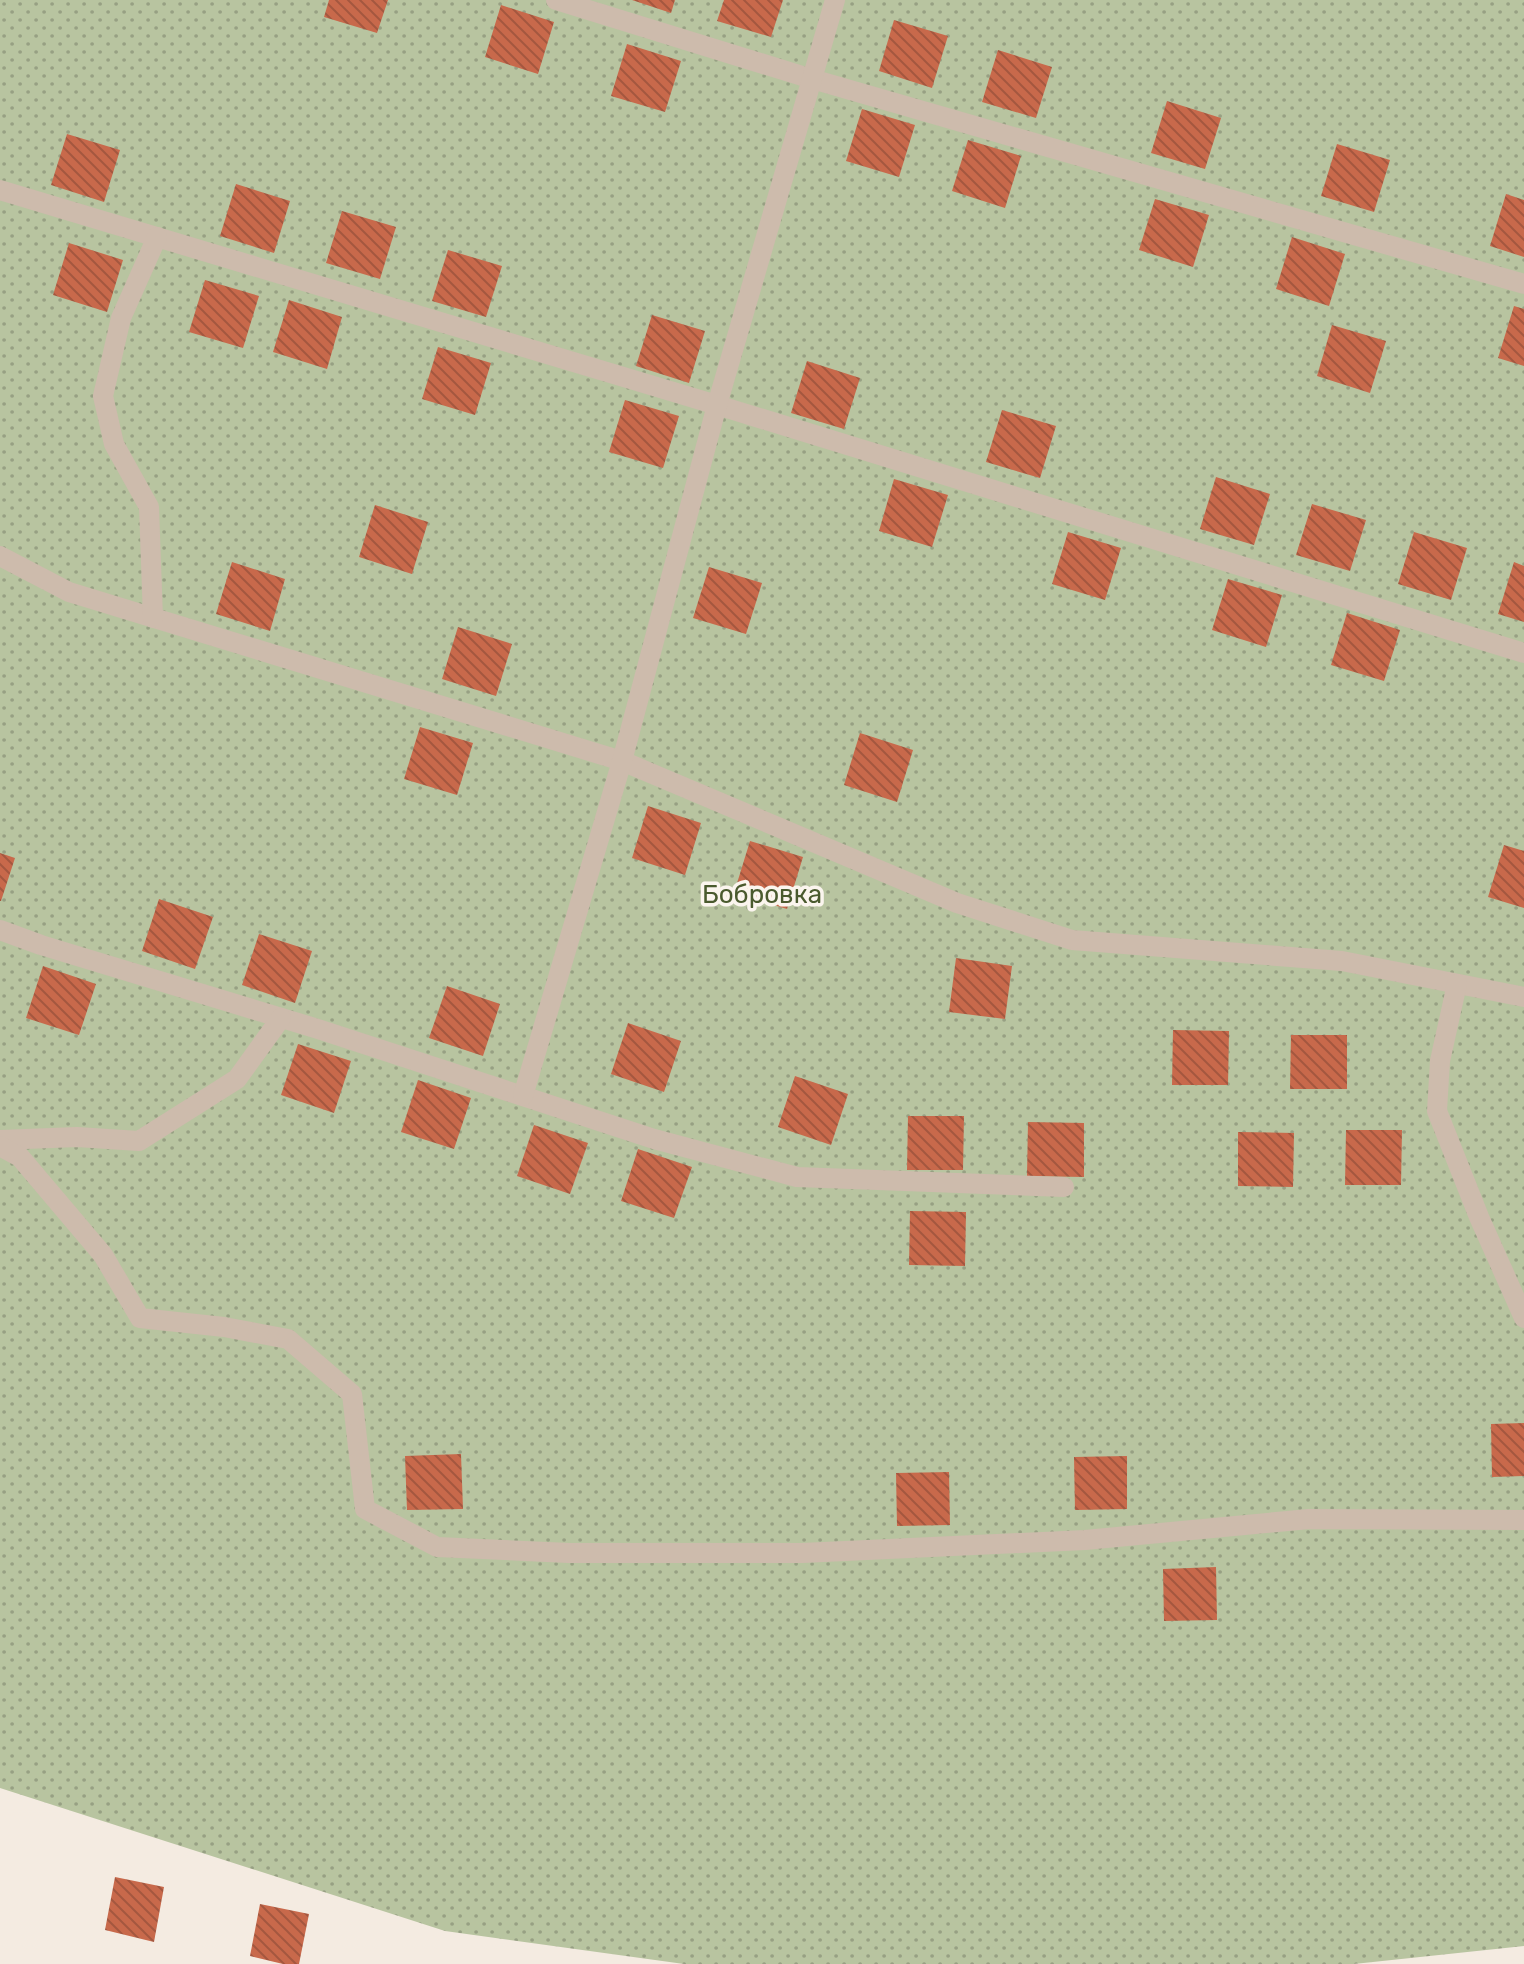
<svg xmlns="http://www.w3.org/2000/svg" width="1524" height="1964" font-family="Rubik,sans-serif">
	<style>
		.green { fill: url(#green-dots) }
		.building { fill: url(#building-back-hatch) }
		.lines { fill: none; stroke-linecap: round; stroke-linejoin: round }
		.minor { stroke: #cdbbac; stroke-width: 20 }
		.labels { text-anchor: middle; dominant-baseline: central; stroke-width: 7; stroke-linejoin: round; paint-order: stroke }
		.park-label { font-size: 26px; fill: #4a5a2e; stroke: #fbf5ee }
	</style>
	<defs>
		<pattern id="green-dots" width="8" height="8" patternUnits="userSpaceOnUse" patternTransform="scale(2)"><rect width="8" height="8" fill="#b8c4a0"/><path d="M2 2h.1M6 6h.1" fill="none" stroke="#97a083" stroke-width="1.8" stroke-linecap="round"/></pattern>
		<pattern id="building-back-hatch" width="6" height="6" patternUnits="userSpaceOnUse" patternTransform="scale(2)"><rect width="6" height="6" fill="#c8694b"/><path d="M-1 5l2 2M0 0l6 6M5-1l2 2" fill="none" stroke="#a4573f"/></pattern>
	</defs>
	<rect width="100%" height="100%" fill="#f4ebe1"/>
	<path class="green" d="M0,0H1524V1946L1354,1964H684L445,1931L0,1788Z"/>
	<g class="building">
		<path d="M329,0H388L377,33L324,17Z"/>
		<path d="M632,0H675L671,13Z"/>
		<path d="M724,0H783L771,37L717,21Z"/>
		<path d="M501,5L554,22L538,74L485,57Z"/>
		<path d="M894,20L948,36L932,88L879,71Z"/>
		<path d="M627,44L681,61L665,112L611,96Z"/>
		<path d="M998,50L1052,67L1036,118L982,102Z"/>
		<path d="M1167,101L1221,118L1205,169L1151,153Z"/>
		<path d="M862,109L915,125L899,177L846,161Z"/>
		<path d="M67,134L120,150L104,202L51,185Z"/>
		<path d="M968,140L1021,156L1005,208L952,191Z"/>
		<path d="M1337,144L1390,160L1374,212L1321,196Z"/>
		<path d="M236,184L290,201L274,253L220,236Z"/>
		<path d="M1506,194L1524,200V257L1490,246Z"/>
		<path d="M1155,199L1209,215L1193,267L1139,250Z"/>
		<path d="M342,211L396,227L380,279L326,263Z"/>
		<path d="M1292,237L1345,254L1329,306L1276,289Z"/>
		<path d="M69,243L123,260L107,312L53,295Z"/>
		<path d="M448,250L502,266L486,317L432,301Z"/>
		<path d="M205,280L259,296L243,348L189,332Z"/>
		<path d="M289,300L342,317L327,369L273,352Z"/>
		<path d="M1514,306L1524,309V366L1498,358Z"/>
		<path d="M652,315L705,331L689,383L636,366Z"/>
		<path d="M1332,325L1386,341L1370,393L1317,376Z"/>
		<path d="M438,347L491,363L475,415L422,399Z"/>
		<path d="M807,361L860,378L844,429L791,413Z"/>
		<path d="M625,400L679,416L663,468L609,452Z"/>
		<path d="M1002,410L1056,426L1040,478L986,462Z"/>
		<path d="M1216,477L1270,494L1254,545L1200,529Z"/>
		<path d="M894,479L948,495L932,547L879,531Z"/>
		<path d="M1312,504L1366,520L1350,571L1296,555Z"/>
		<path d="M375,505L428,522L412,574L359,557Z"/>
		<path d="M1068,532L1121,548L1105,600L1052,584Z"/>
		<path d="M1414,532L1467,548L1451,600L1398,584Z"/>
		<path d="M232,562L285,579L270,631L216,614Z"/>
		<path d="M1514,562L1524,566V622L1498,614Z"/>
		<path d="M709,567L762,583L746,634L693,618Z"/>
		<path d="M1228,579L1282,595L1266,647L1212,630Z"/>
		<path d="M1347,613L1400,630L1384,681L1331,665Z"/>
		<path d="M458,627L512,644L496,696L442,679Z"/>
		<path d="M420,727L473,743L457,795L404,779Z"/>
		<path d="M860,733L913,750L897,802L844,785Z"/>
		<path d="M648,806L701,823L685,875L632,858Z"/>
		<path d="M750,841L803,857L787,909L734,893Z"/>
		<path d="M1504,845L1524,851V908L1488,897Z"/>
		<path d="M0,853L15,858L1,901H0Z"/>
		<path d="M159,899L213,917L195,969L142,951Z"/>
		<path d="M259,934L312,951L295,1003L242,985Z"/>
		<path d="M956,958L1012,966L1005,1019L949,1012Z"/>
		<path d="M43,966L96,984L79,1035L26,1018Z"/>
		<path d="M447,986L500,1004L483,1056L429,1038Z"/>
		<path d="M628,1023L681,1041L664,1092L611,1074Z"/>
		<path d="M1173,1030L1229,1031L1228,1085H1172Z"/>
		<path d="M1291,1035H1347V1089H1290Z"/>
		<path d="M298,1044L351,1061L334,1113L281,1095Z"/>
		<path d="M795,1076L848,1094L831,1145L778,1127Z"/>
		<path d="M418,1080L471,1098L454,1149L401,1132Z"/>
		<path d="M908,1116H964L963,1170H907Z"/>
		<path d="M1028,1122L1084,1123V1177L1027,1176Z"/>
		<path d="M534,1125L588,1143L570,1194L517,1176Z"/>
		<path d="M1346,1130H1402L1401,1185H1345Z"/>
		<path d="M1238,1132L1294,1133L1293,1187L1238,1186Z"/>
		<path d="M638,1149L692,1167L674,1218L621,1201Z"/>
		<path d="M910,1211L966,1212L965,1266L909,1265Z"/>
		<path d="M1524,1423V1476L1492,1477L1491,1424Z"/>
		<path d="M461,1454L463,1509L407,1510L405,1456Z"/>
		<path d="M1127,1456V1509L1075,1510L1074,1457Z"/>
		<path d="M949,1472L950,1525L897,1526L896,1473Z"/>
		<path d="M1216,1567L1217,1620L1164,1621L1163,1569Z"/>
		<path d="M115,1877L164,1887L154,1942L105,1930Z"/>
		<path d="M260,1904L309,1914L299,1964H283L250,1956Z"/>
	</g>
	<g class="lines">
		<g class="minor">
			<path d="M556,0L812,79L1524,284"/>
			<path d="M0,190L717,405L1524,653"/>
			<path d="M0,556L69,592L622,761L957,903L1072,940L1342,961L1524,997"/>
			<path d="M153,618L149,507L114,444L103,396L121,318L157,237"/>
			<path d="M0,930L41,945L318,1029L654,1139L797,1177L1064,1187"/>
			<path d="M1457,984L1440,1061L1437,1111L1479,1217L1524,1318"/>
			<path d="M523,1096L622,761L717,405L835,0"/>
			<path d="M0,1140L77,1137L139,1141L237,1079L281,1018"/>
			<path d="M0,1146L20,1157L103,1255L140,1318L224,1327L288,1339L352,1394L365,1509L437,1547L569,1553H802L1085,1540L1309,1519L1524,1520"/>
		</g>
	</g>
	<g class="labels">
		<g class="park-label">
			<text x="762" y="894">Бобровка</text>
		</g>
	</g>
</svg>
